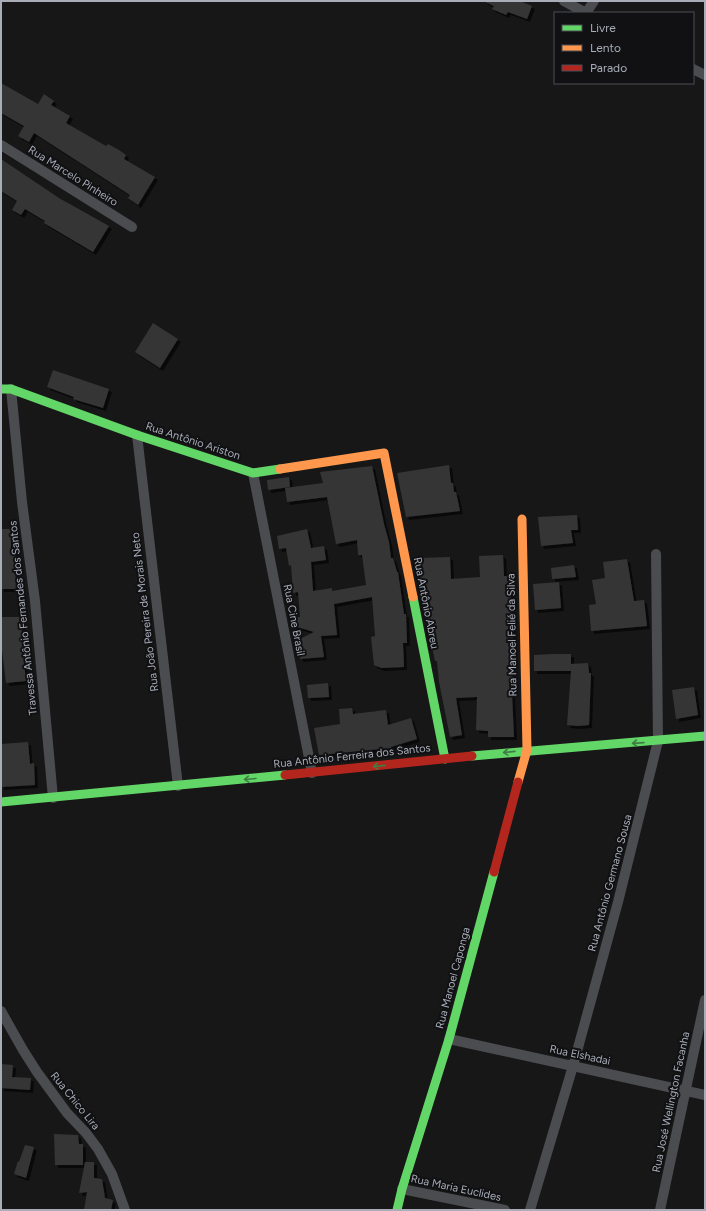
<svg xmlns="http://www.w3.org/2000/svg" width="706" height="1211" font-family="Figtree,sans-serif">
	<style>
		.building { fill: #353536; filter: url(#shadow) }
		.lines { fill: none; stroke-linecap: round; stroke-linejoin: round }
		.street { stroke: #4b4c50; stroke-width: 10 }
		.fast { stroke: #63d668; stroke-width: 9 }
		.slow { stroke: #ff974d; stroke-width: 9 }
		.jam { stroke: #b3261e; stroke-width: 9 }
		.oneway { stroke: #3e7d42 }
		.labels { text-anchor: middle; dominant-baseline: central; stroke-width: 4; stroke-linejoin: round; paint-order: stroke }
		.street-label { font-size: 11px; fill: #a8adb8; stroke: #111113 }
	</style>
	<defs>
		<filter id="shadow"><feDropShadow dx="3" dy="3" stdDeviation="0" flood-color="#0009"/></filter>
	</defs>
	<rect width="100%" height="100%" fill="#171717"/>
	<g class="building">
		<path d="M483,1H520L532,6L527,19L508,12L506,15L492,9L494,6Z"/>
		<path d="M1,83L38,104L44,94L54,101L51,105L70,116L66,123L106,146L108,144L119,150L126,155L124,159L155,177L138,205L128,198L130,195L34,133L29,142L18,136L24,126L1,113Z"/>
		<path d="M1,159L59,198L109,226L93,252L44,223L45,221L25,209L21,215L12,210L17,201L1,191Z"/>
		<path d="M153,323L178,339L160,368L135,352Z"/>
		<path d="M53,370L109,389L103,408L73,399L74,397L47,387Z"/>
		<path d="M449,465L451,483H453L454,492H456L460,511L406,517L397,473Z"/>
		<path d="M372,466L384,524L389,542L391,558H393L397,572H398L404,614H406L407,643H403L404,667L381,668L374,665L371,637L375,636L372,597L334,604L337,635L321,636L324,657L300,659L298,640L314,632L294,626L293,618L300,617L298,592L293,593L291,565L289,566L286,548L279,549L277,536L307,529L311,548L324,546L326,560L311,562L313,591L332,588V591L366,585L362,555H358L357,540L336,544L327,497L287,502L285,488L323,483L320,472Z"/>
		<path d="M289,477L290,487L268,490L267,480Z"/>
		<path d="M577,515L578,530H571L573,543L541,546L538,517Z"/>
		<path d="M1,529H11V550H16V565H15L16,589H1Z"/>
		<path d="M503,555L504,576H511V599L514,648H512L513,662H512L513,692L512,693L514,737H488V731L476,730L477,697L456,698L462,735L450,737L439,682L437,661H435L427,623V614H425V604H423L422,596L419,558L450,557L451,579L480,577L479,556Z"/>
		<path d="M627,559L634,601L644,600L647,626L591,631L589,605L596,604L592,580L605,578L603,562Z"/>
		<path d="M574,565L576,577L552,579L551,568Z"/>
		<path d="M559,582L561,608L535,610L533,584Z"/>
		<path d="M1,617H22V641L26,681L6,683L1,641Z"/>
		<path d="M553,654H571V671V664L588,663L589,673H591L589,725L578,726L567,725L571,671H534V655Z"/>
		<path d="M328,683L329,697L308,698L307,685Z"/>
		<path d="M694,687L698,715L676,719L672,690Z"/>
		<path d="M352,708L353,714L386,710L388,725L411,718L417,739L391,747V748L319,755L314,728L340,724L339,709Z"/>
		<path d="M28,742L30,764L34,763L35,785L1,787V744Z"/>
		<path d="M1,1064L13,1065L12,1077L31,1078L30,1090L1,1088Z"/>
		<path d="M54,1134L78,1135L79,1144H83V1165H55Z"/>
		<path d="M25,1145L34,1147L26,1178L14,1174L18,1161L19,1162Z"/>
		<path d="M85,1162H94V1178L102,1179L105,1198L113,1200L111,1210H84L87,1192L79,1193Z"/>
	</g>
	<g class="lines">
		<g class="street">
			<path d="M564,1L586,13"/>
			<path d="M586,13L594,1"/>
			<path d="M693,69L705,75"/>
			<path d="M1,145L132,227"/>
			<path d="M11,389L22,502L35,601L53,798"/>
			<path d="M137,435L178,786"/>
			<path d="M253,473L312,773"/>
			<path d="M1,1011L23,1050L37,1072L67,1113L86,1133L98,1149L112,1174L125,1210"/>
			<path d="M449,1039L705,1095"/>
			<path d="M402,1189L505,1210"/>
			<path d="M530,1210L573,1066L618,902L658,741L656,554"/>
			<path d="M660,1210L705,1000"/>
		</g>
		<g class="fast">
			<path d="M1,389H11L137,435L253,473L280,469"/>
			<path d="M413,597L445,759"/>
			<path d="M472,756L705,736"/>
			<path d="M1,802L285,775"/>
			<path d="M397,1210L402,1189L449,1039L494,872"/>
		</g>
		<g class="slow">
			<path d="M280,469L384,453L413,597"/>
			<path d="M518,782L527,750L522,519"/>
		</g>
		<g class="jam">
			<path d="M285,775L472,756"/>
			<path d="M494,872L518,782"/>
		</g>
	</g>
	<defs><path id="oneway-shaft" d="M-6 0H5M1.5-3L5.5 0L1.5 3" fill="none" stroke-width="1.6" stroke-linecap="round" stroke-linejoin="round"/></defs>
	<g class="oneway">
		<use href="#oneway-shaft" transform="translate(638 743) rotate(176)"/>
		<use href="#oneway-shaft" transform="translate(509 752) rotate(174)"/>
		<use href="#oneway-shaft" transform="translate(379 766) rotate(174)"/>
		<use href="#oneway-shaft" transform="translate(250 779) rotate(175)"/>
	</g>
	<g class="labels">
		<g class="street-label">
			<text transform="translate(73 176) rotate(32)">Rua Marcelo Pinheiro</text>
			<text transform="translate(193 441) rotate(18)">Rua Antônio Ariston</text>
			<text transform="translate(426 603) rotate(79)">Rua Antônio Abreu</text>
			<text transform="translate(145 612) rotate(-97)">Rua João Pereira de Morais Neto</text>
			<text transform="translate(23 618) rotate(-96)">Travessa Antônio Fernandes dos Santos</text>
			<text transform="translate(294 620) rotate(79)">Rua Cine Brasil</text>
			<text transform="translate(512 635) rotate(-91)">Rua Manoel Felié da Silva</text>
			<text transform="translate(352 756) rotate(-6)">Rua Antônio Ferreira dos Santos</text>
			<text transform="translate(610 883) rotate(-75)">Rua Antônio Germano Sousa</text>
			<text transform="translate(453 978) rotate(-75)">Rua Manoel Caponga</text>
			<text transform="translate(580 1055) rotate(12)">Rua Elshadai</text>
			<text transform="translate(75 1101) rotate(51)">Rua Chico Lira</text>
			<text transform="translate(671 1102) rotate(-78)">Rua José Wellington Facanha</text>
			<text transform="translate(456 1188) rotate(12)">Rua Maria Euclides</text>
		</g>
	</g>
	<rect width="706" height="1211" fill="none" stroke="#a8adb8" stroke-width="4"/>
	<rect x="554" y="12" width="140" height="72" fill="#111113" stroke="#4d4f55"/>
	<rect x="562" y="25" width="20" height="6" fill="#63d668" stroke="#4d4f55"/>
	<text x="590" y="32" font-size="12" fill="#a8adb8">Livre</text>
	<rect x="562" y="45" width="20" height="6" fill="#ff974d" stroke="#4d4f55"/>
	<text x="590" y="52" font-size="12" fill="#a8adb8">Lento</text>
	<rect x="562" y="65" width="20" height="6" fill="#b3261e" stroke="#4d4f55"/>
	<text x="590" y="72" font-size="12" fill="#a8adb8">Parado</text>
</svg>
